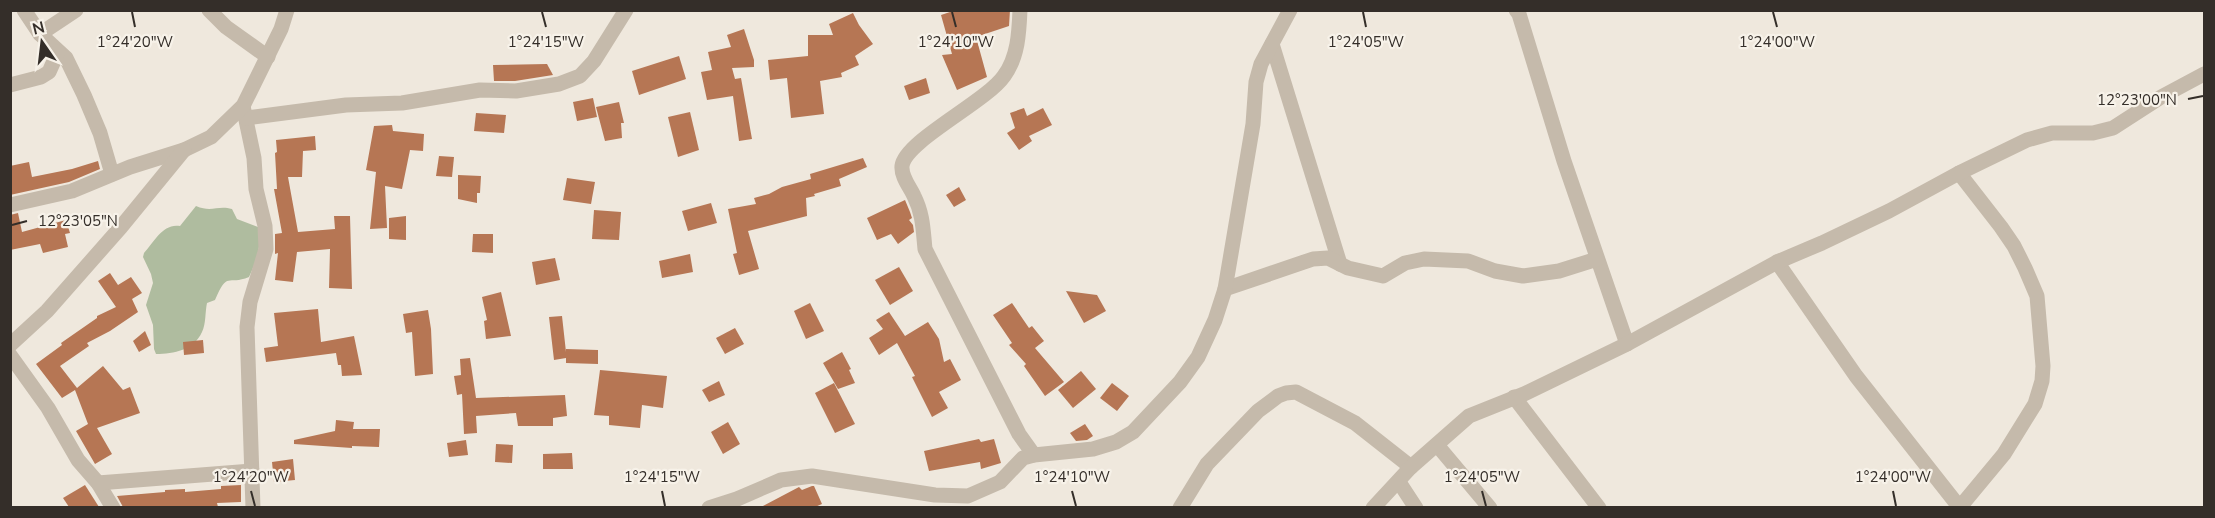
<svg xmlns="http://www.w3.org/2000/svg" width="2215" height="518" font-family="'Nunito Sans',sans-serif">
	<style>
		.green { fill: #afbc9f }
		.building { fill: #b67654 }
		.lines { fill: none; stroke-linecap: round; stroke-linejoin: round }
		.minor { stroke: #c5baab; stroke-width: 15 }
		.ticks { fill: none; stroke: #342e29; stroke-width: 2 }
		.ticks-label { font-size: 15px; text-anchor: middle; fill: #342e29; stroke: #f7f2e9; stroke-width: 4.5; stroke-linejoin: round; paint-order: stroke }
	</style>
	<rect width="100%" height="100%" fill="#efe8dd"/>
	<path class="green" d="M196,206C212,213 217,205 232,209L237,219L258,227C262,246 257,260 249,277C227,286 228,270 215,300L207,303C205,312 206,324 202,332C194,350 174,354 156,354L154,349L153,325L146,305L153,283L151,274L143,257L144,253C154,242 163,223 180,226Z"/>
	<g class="building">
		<path d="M956,10H1010L1009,26L976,37L987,77L957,90L942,55L952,54L941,15Z"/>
		<path d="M853,13L859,25L873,44L855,56L859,65L841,73L842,77L820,81L824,114L791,118L787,78L770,80L768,60L808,56V35H833L829,24Z"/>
		<path d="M744,29L754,60V67L732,68L735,79L741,78L752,139L739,141L733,96L707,100L701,72L712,70L708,52L731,47L727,35Z"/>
		<path d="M679,56L686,79L639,95L632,71Z"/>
		<path d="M547,64L553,75L515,81H494L493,65Z"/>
		<path d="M926,78L930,93L909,100L904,86Z"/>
		<path d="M593,98L597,117L577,121L573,102Z"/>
		<path d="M619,102L624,123H621L622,138L605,141L596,107Z"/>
		<path d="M1024,108L1027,116L1043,108L1052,125L1029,136L1032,141L1019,150L1007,133L1015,128L1010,113Z"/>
		<path d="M690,112L699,150L678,157L668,117Z"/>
		<path d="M476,113L506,115L504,133L474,131Z"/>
		<path d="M392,125L393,131L424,134L423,151L410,150L402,189L385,186L387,228L370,229L376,172L366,170L374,126Z"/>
		<path d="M315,136L316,150L303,151L302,177H288L298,232L335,229L334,216H350L352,289L329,288L330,249L297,252L293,282L275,280L278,253L275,254V234L282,233L274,189H277L275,153L277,152L276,140Z"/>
		<path d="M439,156L454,157L452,177L436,176Z"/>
		<path d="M863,158L867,167L839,179L841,186L814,194L815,196L806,198L807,216L748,231L759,269L739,275L733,254L737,253L728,209L756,204L754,198L769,194L782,187L811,179L810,174Z"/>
		<path d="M98,161L100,169L69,182L10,195V166L29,162L32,177L72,169Z"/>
		<path d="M458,175L481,176L480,193H477V203L458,199Z"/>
		<path d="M567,178L595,182L591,204L563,200Z"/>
		<path d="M959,187L966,200L954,207L946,195Z"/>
		<path d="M905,200L910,212L912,218L909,220L913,225L914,232L898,244L891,234L877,240L867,218Z"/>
		<path d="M711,203L717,223L688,231L682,211Z"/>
		<path d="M594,210L621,212L619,240L592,239Z"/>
		<path d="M18,213L22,232L66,220L70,233L65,234L68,247L43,253L40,244L10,250V215Z"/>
		<path d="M406,216V240L389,239V218Z"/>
		<path d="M473,234H493V253L472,252Z"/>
		<path d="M690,254L693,272L662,278L659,261Z"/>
		<path d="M555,258L560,280L536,285L532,262Z"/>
		<path d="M899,267L913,291L890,305L875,280Z"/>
		<path d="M110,273L118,285L131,277L142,293L132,299L138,312L110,331L87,343L89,346L60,366L77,388L103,366L123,390L130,387L140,413L97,428L112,454L95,464L76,431L88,424L75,390L62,398L36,364L62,345L61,343L97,318V316L116,307L98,281Z"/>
		<path d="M1066,291L1097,295L1106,311L1084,323Z"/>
		<path d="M501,292L511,336L486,339L484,321L487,320L482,297Z"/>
		<path d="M810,303L824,331L806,339L794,311Z"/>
		<path d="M1012,303L1029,328L1032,326L1044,341L1035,348L1064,382L1045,396L1024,366L1026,364L1009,345L1012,343L993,315Z"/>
		<path d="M318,309L321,342L354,336L362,375L342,376L341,365H338L336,353L266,362L264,348L278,346L274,313Z"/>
		<path d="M428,310L431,329L433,374L415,376L412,332L406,333L403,314Z"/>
		<path d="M889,312L905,336L928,322L939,339L944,362L950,359L961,380L939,392L948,408L932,417L912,377L915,376L897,343L879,355L869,338L883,329L876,320Z"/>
		<path d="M562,316L566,352V349L598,350V364L566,363V358L554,360L549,317Z"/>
		<path d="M735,328L744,344L725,354L716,338Z"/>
		<path d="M145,331L151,345L139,352L133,341Z"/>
		<path d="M203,340L204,353L184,355L183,342Z"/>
		<path d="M842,352L851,369L849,370L855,383L838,389L823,363Z"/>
		<path d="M470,358L476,398L565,395L567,416L553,418V426H518L516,413L476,416L477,433L464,434L462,394L457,395L454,376L461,375L460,359Z"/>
		<path d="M600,370L667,376L663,408L642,405L640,428L609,425V416L594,415Z"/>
		<path d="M1081,371L1096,389L1073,408L1058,390Z"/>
		<path d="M719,381L725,395L709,402L702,390Z"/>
		<path d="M834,383L855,424L835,433L815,393Z"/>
		<path d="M1112,383L1129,396L1117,411L1100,398Z"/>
		<path d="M336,420L354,422L353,429H380L379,447L352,446V448L294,444V440L335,431Z"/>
		<path d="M728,422L740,444L723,454L711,432Z"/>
		<path d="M1085,424L1093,436L1087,440L1076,441L1070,433Z"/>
		<path d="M979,439L981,442L994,439L1001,463L981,469L980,462L929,471L924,451Z"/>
		<path d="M466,440L468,455L449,457L447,443Z"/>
		<path d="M496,444L513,445L512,463L495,462Z"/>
		<path d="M572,453L573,469H543V454Z"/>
		<path d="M293,459L295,480L274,482L272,462Z"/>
		<path d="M85,485L99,507H69L63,498Z"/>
		<path d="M241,485V502L217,503L218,507H123L117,496L165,492V490L185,489V492L221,489V486Z"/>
		<path d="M812,486H814L822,504L815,507H761L799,487L802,490Z"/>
	</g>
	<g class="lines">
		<g class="minor">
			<path d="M24,10L40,34L66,58L84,95L100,133L112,174"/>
			<path d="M209,10L226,27L268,57"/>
			<path d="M1020,10C1019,33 1018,57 1004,76C986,102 905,141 902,166C901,177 910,187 914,196C923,214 923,229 925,249L1019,434L1034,455"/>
			<path d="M1516,10L1519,14L1564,161L1627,344"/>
			<path d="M40,34L76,10"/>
			<path d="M1272,44L1340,264"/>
			<path d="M10,85L41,77L49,72L58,52"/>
			<path d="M243,106L254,158L256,189L265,226L266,249L250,302L247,327L253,508"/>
			<path d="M246,118L346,105L402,103L480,90L516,91L559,84L580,76L594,61L626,10"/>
			<path d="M1959,173L2001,227L2014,246L2025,268L2037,296L2043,366L2042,381L2035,404L2004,454L1960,507"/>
			<path d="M10,205L72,191L130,167L184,150L211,137L243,106L281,29L287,10"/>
			<path d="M1777,262L1856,376L1960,508"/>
			<path d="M1225,289L1313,259L1328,258L1348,268L1383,276L1405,263L1424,259L1468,261L1495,271L1523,276L1559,271L1597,259"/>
			<path d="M10,345L47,311L121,227L184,150"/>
			<path d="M10,355L48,408L78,460L98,483L113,508"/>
			<path d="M1514,397L1599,508"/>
			<path d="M1437,445L1490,508"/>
			<path d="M1399,482L1416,508"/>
			<path d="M98,483L252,471"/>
			<path d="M709,508L737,499L781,480L812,476L935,495L968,496L1000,482L1023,458L1034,455L1093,449L1116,442L1133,432L1180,382L1198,357L1215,320L1225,289L1253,124L1256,82L1261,64L1290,10"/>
			<path d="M1180,508L1207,464L1258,411L1278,396L1286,393L1296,392L1355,423L1411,467"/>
			<path d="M1373,508L1411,467L1469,416L1524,394L1627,344L1777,262L1822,243L1889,211L1959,173L2027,140L2052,133H2093L2113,128L2161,97L2204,74"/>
		</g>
	</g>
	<path class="ticks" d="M132,12L135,27M542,12L546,27M952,12L956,27M1363,12L1366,27M1773,12L1777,27M2188,99L2203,96M12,225L27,221M251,491L255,506M662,491L665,506M1072,491L1076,506M1482,491L1486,506M1893,491L1896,506"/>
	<g class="ticks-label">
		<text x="135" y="47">1°24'20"W</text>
		<text x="546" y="47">1°24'15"W</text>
		<text x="1777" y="47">1°24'00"W</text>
		<text x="956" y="47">1°24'10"W</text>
		<text x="1366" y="47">1°24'05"W</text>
		<text x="2137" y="105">12°23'00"N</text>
		<text x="78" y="226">12°23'05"N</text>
		<text x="251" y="482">1°24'20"W</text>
		<text x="662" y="482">1°24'15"W</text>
		<text x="1072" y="482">1°24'10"W</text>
		<text x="1482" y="482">1°24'05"W</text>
		<text x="1893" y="482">1°24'00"W</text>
	</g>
	<rect width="2215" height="518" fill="none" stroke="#342e29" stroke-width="24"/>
	<g transform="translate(42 42) rotate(346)" stroke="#f7f2e9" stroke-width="4.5" paint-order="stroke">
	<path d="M0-4.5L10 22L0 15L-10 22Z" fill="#342e29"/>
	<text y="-9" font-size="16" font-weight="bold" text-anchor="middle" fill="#342e29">N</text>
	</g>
</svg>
